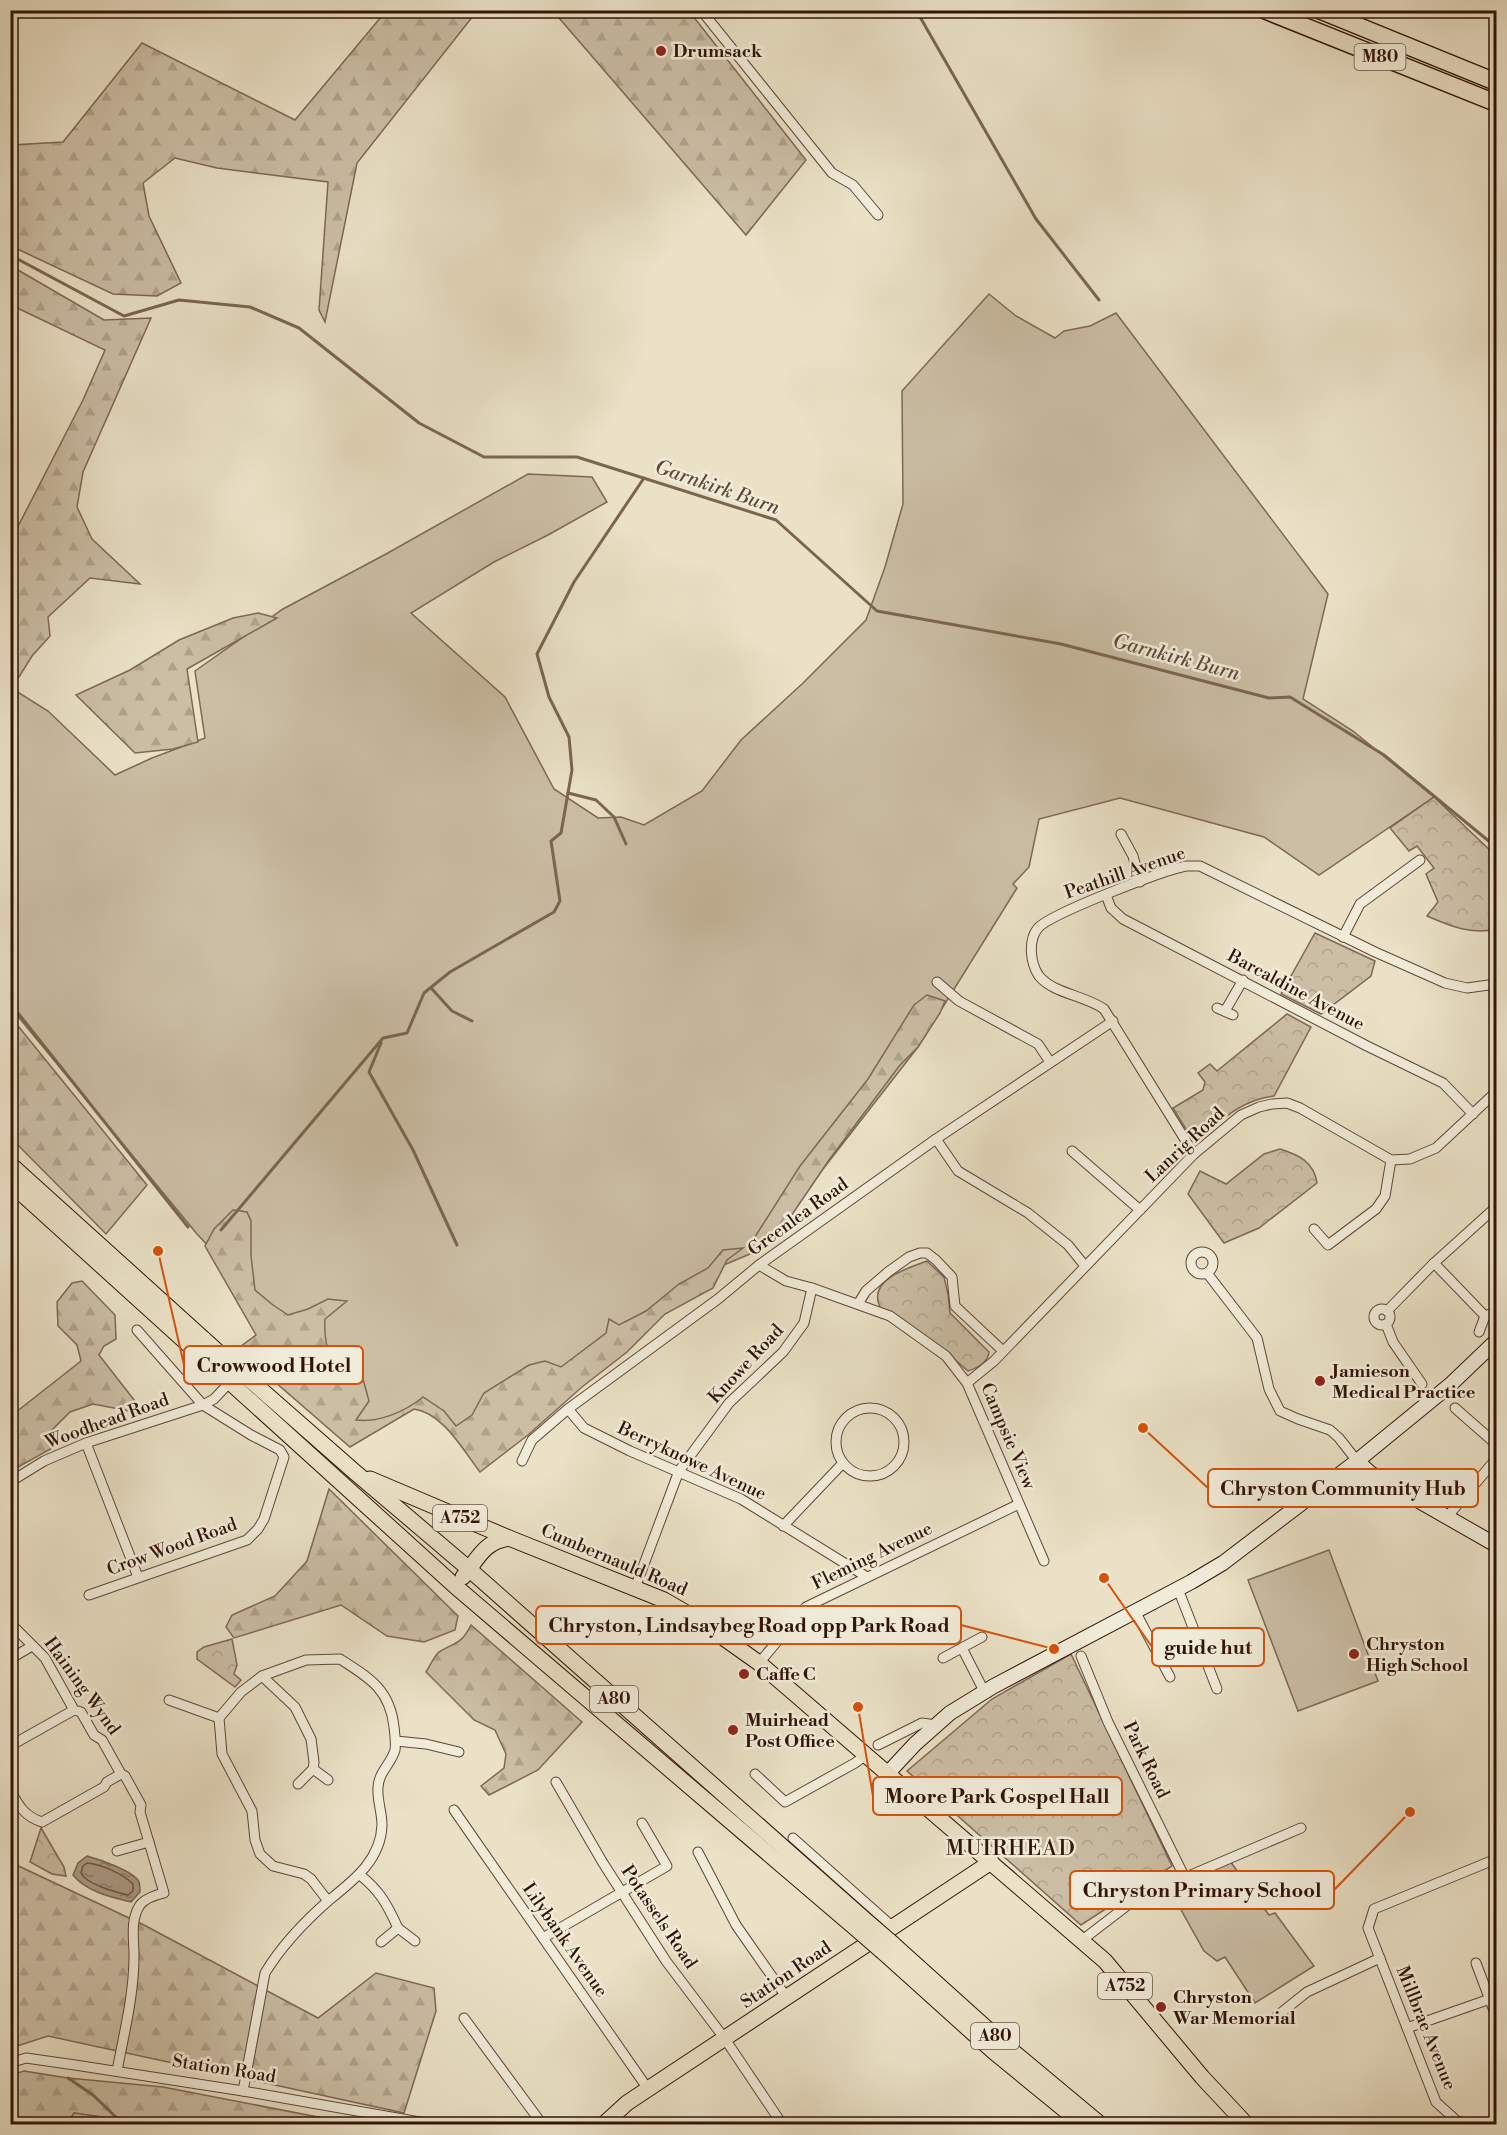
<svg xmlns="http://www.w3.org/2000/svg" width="1507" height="2135" font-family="'Libre Bodoni',serif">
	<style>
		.grass { fill: #cbbea5; stroke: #7e6856; stroke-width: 1.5 }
		.forest { fill: url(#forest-firs); stroke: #7e6856; stroke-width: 1.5 }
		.wetland { fill: url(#wetland-marsh); stroke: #7e6856; stroke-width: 1.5 }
		.park { fill: url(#park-crowns); stroke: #7e6856; stroke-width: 1.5 }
		.water { fill: url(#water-ripples); stroke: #7b6552; stroke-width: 1.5 }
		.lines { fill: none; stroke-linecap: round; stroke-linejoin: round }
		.shore { stroke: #6e5746; stroke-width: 1.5 }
		.stream { stroke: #7b6552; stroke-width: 3 }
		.street-casing { stroke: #604636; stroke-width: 11 }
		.secondary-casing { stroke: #321306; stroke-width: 16 }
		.primary-casing { stroke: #321306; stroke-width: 17 }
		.highway-casing { stroke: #321306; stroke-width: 19 }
		.street { stroke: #f1ecda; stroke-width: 9 }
		.secondary { stroke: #f1ecda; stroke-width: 14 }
		.primary { stroke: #eae1c6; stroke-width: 15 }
		.highway { stroke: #eae1c6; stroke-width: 16 }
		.primary-bridge-casing { stroke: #321306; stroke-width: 17; stroke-linecap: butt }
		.primary-bridge { stroke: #eae1c6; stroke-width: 15 }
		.poi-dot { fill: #8f2418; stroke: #f1ecda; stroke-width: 2 }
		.labels { text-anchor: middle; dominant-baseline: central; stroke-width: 5; stroke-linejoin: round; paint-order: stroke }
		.shield { fill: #f1ecda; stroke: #6b5446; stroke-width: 1.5 }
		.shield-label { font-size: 16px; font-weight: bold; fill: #321306 }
		.poi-label { font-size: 18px; font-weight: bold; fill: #321306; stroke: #f1ecda; text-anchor: start }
		.street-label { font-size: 18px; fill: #321306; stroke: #f1ecda }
		.water-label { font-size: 20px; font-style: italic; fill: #624939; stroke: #f1ecda }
		.quarter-label { font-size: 21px; letter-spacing: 1.5px; fill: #321306; stroke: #f1ecda }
		.leader { fill: none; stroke: #d6520b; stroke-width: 2 }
		.callout-dot { fill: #d6520b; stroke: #f1ecda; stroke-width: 2 }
		.callout { fill: #f1ecda; stroke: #d6520b; stroke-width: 2 }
		.callout-label { font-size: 20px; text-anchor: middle; font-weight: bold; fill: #321306 }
	</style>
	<defs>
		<pattern id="forest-firs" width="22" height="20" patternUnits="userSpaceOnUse" patternTransform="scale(1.5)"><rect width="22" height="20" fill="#cbbea5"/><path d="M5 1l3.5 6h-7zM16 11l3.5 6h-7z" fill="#afa28d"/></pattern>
		<pattern id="wetland-marsh" width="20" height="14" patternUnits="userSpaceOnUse" patternTransform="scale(1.5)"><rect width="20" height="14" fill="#cbbea5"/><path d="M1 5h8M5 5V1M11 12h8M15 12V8" fill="none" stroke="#afa28d"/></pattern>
		<pattern id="park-crowns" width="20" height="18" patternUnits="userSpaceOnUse" patternTransform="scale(1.5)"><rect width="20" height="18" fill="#cbbea5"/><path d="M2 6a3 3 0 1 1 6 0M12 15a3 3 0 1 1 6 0" fill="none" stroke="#afa28d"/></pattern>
		<pattern id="water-ripples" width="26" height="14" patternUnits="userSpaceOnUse" patternTransform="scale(1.5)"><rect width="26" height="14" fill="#ab9b85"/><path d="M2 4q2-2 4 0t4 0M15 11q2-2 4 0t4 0" fill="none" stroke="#8c7d6b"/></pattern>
	</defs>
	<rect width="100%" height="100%" fill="#eae1c6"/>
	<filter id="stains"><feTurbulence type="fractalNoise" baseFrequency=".00333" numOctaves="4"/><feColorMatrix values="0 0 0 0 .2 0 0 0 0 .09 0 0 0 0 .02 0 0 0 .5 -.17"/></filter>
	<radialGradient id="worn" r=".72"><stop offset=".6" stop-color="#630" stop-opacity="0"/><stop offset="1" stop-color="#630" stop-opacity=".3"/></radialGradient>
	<g class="grass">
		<path d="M989,294L1016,316L1055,338L1064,331L1090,326L1116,313L1328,594L1303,699L1353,731L1434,797L1319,875L1264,837L1120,798L1039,819L1029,867L1013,884L1017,888L918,1047L823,1169L769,1246L719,1267L580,1367L456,1432L423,1404L360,1435L211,1249L197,1234L11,1008L10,687L48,711L115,775L152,758L205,738L195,671L283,609L386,554L528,474L592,477L607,502L548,535L494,562L411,613L505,697L554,789L598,818L621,817L644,825L702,791L741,740L802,684L866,620L885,567L903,504L902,391Z"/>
		<path d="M1329,1550L1378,1681L1298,1711L1248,1580Z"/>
		<path d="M1230,1861L1269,1915L1275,1913L1314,1966L1255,2003L1225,1957L1217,1961L1204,1951L1170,1890Z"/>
	</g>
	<g class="forest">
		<path d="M386,11H477L357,163L325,322L319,310L328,182L217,168L175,158L143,183L149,216L181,283L157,296L113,294L11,246V145L63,142L142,43L295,120Z"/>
		<path d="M553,11H689L806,160L746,235Z"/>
		<path d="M11,266L104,320L151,318L83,472L77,507L92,539L140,584L90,578L48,617L50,636L32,656L19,677L12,682L11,540L83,400L105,350L11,305Z"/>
		<path d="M258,613L277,618L187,669L198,742L173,749L135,753L76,695L130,670L179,640L233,618Z"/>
		<path d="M927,995L945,1001L940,1013L918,1047L900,1065L829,1160L785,1225L762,1241L753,1240L800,1166L868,1079L914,1005Z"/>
		<path d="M10,1016L147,1185L106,1234L11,1138Z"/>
		<path d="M233,1210L247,1212L251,1221V1256L255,1290L273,1305L288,1315L308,1309L328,1299L347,1301L325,1319C323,1353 332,1366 363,1379L369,1401L356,1420C379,1423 406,1411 423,1397L444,1411L456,1426L472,1415L484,1393L529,1365L545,1361L561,1367L606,1333L609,1319L619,1325L646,1311L679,1284L708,1268L723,1250L743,1248L727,1260L713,1288L665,1314L627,1352L582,1387L528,1435L480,1472C463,1450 443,1413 414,1409L350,1447L237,1349L256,1335L205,1246L214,1229Z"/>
		<path d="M82,1281L115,1315L116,1339L104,1346L99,1355L145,1414L93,1404L70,1412L51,1431L56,1446L11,1471V1416L81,1361L77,1345L58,1326L57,1302L72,1283Z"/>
		<path d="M329,1489L458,1616L455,1630L424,1642L387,1636L341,1605L234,1638L226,1627L232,1615L275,1596L307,1561Z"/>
		<path d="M471,1625L582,1722L538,1770L489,1795L481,1786L504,1768L506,1754L495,1730L474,1720L426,1672C430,1666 434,1656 439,1652C455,1642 461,1645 471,1625Z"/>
		<path d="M10,1862L144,1925L318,2018L376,1973L434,1988L436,2011L404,2113L48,2036L11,2048Z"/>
		<path d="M24,2071L68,2078L163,2087L354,2124H150L74,2113L67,2124H11V2075Z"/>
	</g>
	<path class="wetland" d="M74,2113L149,2124H67Z"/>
	<g class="park">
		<path d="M1434,797L1496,856V929C1471,935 1450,926 1427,916L1438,902L1426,874L1434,868L1417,846L1409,851L1390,828Z"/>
		<path d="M1315,933L1375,961L1371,976L1321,1014L1281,994Z"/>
		<path d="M1287,1014L1311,1027L1274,1096C1242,1100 1224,1118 1200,1138L1195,1139L1189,1134L1173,1108L1203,1090L1205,1082L1198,1073L1210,1064L1217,1071Z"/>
		<path d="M1280,1149C1299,1155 1314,1162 1317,1183L1259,1228L1224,1243L1188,1194L1200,1171L1226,1184L1264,1154Z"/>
		<path d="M927,1261L944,1277L948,1294L950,1313L989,1352C988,1363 977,1368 968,1371L945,1351L880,1307C867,1280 908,1268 927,1261Z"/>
		<path d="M232,1639L237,1665L234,1674L241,1680L235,1687L197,1659V1652L204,1647Z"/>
		<path d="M1071,1654L1172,1866L1081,1925L907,1771L992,1699Z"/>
		<path d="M41,1828L64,1867L66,1876L52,1874L30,1862Z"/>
	</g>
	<path class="water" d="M87,1856C98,1859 134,1871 139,1882C140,1886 140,1889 140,1892L131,1902C111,1897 87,1892 73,1875L78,1863Z"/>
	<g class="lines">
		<path class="shore" d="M87,1863C101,1864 123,1874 133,1884V1891L128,1895C115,1892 86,1884 81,1873L83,1866Z"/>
		<g class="stream">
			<path d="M916,10L1036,219L1099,300"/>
			<path d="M10,255L124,316L179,300L250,307L299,328L419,423L484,457H577L776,520L877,611L1061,644L1269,698L1290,697L1384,755L1496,847"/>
			<path d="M568,793L596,800L614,817L626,844"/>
			<path d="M431,988L452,1011L472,1021"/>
			<path d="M10,1003L188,1227"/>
			<path d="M381,1043L369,1072L413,1150L457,1245"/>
			<path d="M221,1230L383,1038L407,1033L424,993L450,972L554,912L560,901L551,841L561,833L572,770L569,737L549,697L537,654L574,582L644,478"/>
			<path d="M68,2078L93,2095L123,2124"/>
		</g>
		<defs>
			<g id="street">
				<path d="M701,10L832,173L853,185L878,215"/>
				<path d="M1121,834L1133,856L1140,882"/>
				<path d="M1106,895L1111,908L1123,919L1367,1046L1443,1083L1473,1114"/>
				<path d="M1343,937L1360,904L1420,860"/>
				<path d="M937,982L959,1001L1038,1044L1050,1062"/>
				<path d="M1217,1008L1233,1015"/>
				<path d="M1225,1011L1243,980"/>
				<path d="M936,1139L958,1171L1028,1213L1068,1245L1085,1266"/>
				<path d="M1072,1151L1140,1210"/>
				<path d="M1194,1154L1104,1009C1084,995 1054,994 1039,976C1030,963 1028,940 1038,928C1050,914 1164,870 1186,866C1191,866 1195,866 1200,866L1375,952L1445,983L1467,988L1496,984"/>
				<path d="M1314,1229L1328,1245L1376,1209L1385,1196L1391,1160"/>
				<circle cx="1202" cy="1263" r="11"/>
				<path d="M1434,1263L1485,1316L1496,1312"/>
				<path d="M759,1265L786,1281L812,1288L890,1316L946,1356L967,1383L1044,1561"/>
				<path d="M1207,1273L1257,1338L1269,1389L1280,1411L1298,1419L1330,1430L1339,1438L1357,1461"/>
				<path d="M858,1304L866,1291L888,1272L909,1257L920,1253H927L936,1260L952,1277L955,1306L1003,1351"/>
				<circle cx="1382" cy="1317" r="8"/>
				<path d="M1387,1311L1434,1263L1496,1207"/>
				<path d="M1386,1324L1393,1342L1422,1384"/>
				<path d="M1479,1332L1485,1316"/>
				<path d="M967,1383L994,1361L1194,1154L1241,1115L1259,1107L1272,1104L1287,1103L1300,1108L1391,1160L1410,1159L1436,1148L1496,1092"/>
				<path d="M1455,1408L1496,1444"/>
				<circle cx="870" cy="1442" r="34"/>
				<path d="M568,1409L584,1428L630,1451L741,1499L867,1577"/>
				<path d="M86,1443L138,1577"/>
				<path d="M522,1461L532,1440L568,1409L718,1299L759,1265L936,1139L1113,1021"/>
				<path d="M10,1482L44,1461L86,1443L203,1405L214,1399L232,1380"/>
				<path d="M1447,1517L1496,1459"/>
				<path d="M783,1526L843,1463"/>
				<path d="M635,1588L679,1471L729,1403L783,1352L804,1323L812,1288"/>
				<path d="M1178,1589L1217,1689"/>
				<path d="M89,1595L247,1540L258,1529L264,1519L284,1457L280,1450L251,1435L203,1405L137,1330"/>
				<path d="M1135,1611L1170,1677"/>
				<path d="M1495,1611H1496"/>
				<path d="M10,1623L45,1658L74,1710L81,1712L94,1735L102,1740L121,1774L125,1776L141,1805L140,1812L164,1893C156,1895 145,1898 140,1905C130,1920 134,1939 134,1956C134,1995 124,2033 117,2071"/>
				<path d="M962,1648L984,1691"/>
				<path d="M1081,1656L1108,1722L1185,1878"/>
				<path d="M943,1658L982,1637"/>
				<path d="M10,1659L32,1646"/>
				<path d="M340,1659C370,1678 390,1690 394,1727C395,1735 396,1743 395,1750C391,1764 378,1773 378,1788C377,1800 382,1812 382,1825C381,1860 353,1881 328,1901L311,1879L304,1874L273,1866L260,1854L255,1840L252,1811L222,1754L219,1718L241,1692L262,1676L306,1660Z"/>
				<path d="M759,1663L806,1607L1019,1504"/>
				<path d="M262,1676L295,1707L311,1739L314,1762L313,1769L298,1784"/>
				<path d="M169,1700L219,1718"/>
				<path d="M396,1741L426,1744L459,1752"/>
				<path d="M878,1745L922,1723L936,1725"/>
				<path d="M10,1746L74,1710"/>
				<path d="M313,1769L328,1780"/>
				<path d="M755,1774L785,1802L855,1763L866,1755"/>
				<path d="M556,1782L603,1863L666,1961L725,2039L782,2124"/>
				<path d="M10,1790C19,1806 24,1816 42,1822L104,1787L107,1782L121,1774"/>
				<path d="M454,1810L648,2089"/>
				<path d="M793,1838L893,1927"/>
				<path d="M117,1851L149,1842"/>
				<path d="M698,1852L736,1925L787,1998"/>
				<path d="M360,1875C380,1891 387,1904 398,1928L381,1942"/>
				<path d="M398,1928L415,1941"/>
				<path d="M543,1938L667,1866L642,1823"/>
				<path d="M1081,1941L1137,1898L1301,1828"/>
				<path d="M1476,1963L1496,2016"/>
				<path d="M1277,2016L1307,1992L1380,1958"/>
				<path d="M464,2018L542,2124"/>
				<path d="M1407,2028L1490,1999"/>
				<path d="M10,2063L26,2058L75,2065L243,2091L431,2124"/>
				<path d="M243,2091L265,1973C282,1945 303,1923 328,1901"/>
				<path d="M1470,2124L1457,2121L1436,2102L1368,1928L1374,1909L1496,1859"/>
				<path d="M1489,2124L1496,2123"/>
			</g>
			<g id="secondary">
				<path d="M1357,1461L1370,1473L1496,1545"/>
				<path d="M888,1773L915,1744L950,1713L994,1686L1191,1582L1223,1563L1357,1461L1450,1385L1496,1341"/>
			</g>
			<g id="primary">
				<path d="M10,1164L217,1351L356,1473L469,1569L871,1925"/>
				<path d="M10,1183L455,1586L860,1932"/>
				<path d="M370,1479L509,1538L664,1600L697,1619L759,1663L1105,1961L1202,2077L1246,2124"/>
				<path d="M463,1577C478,1559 483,1542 509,1538"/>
				<path d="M893,1944L1004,2044L1100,2124"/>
				<path d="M883,1952L994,2052L1082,2124"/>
				<path d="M604,2124L627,2103L648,2089L991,1862"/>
			</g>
			<g id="highway">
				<path d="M1264,10L1496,103"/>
				<path d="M1319,10L1496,82"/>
			</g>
		</defs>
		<use href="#street" class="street-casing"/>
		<use href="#secondary" class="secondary-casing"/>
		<use href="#primary" class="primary-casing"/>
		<use href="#highway" class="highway-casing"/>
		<use href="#street" class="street"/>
		<use href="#secondary" class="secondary"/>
		<use href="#primary" class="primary"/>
		<use href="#highway" class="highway"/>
		<defs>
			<g id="primary-bridge">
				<path d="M871,1925L893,1944"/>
				<path d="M860,1932L883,1952"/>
			</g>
		</defs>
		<use href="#primary-bridge" class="primary-bridge-casing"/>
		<use href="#primary-bridge" class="primary-bridge"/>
	</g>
	<g class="poi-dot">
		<circle cx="661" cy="51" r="6"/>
		<circle cx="1320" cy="1381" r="6"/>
		<circle cx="1354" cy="1654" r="6"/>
		<circle cx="744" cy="1674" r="6"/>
		<circle cx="733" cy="1730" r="6"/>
		<circle cx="1161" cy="2007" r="6"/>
	</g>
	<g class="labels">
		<g class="shield">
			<rect x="1354.5" y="44" width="51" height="26" rx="4.5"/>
			<rect x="433" y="1505" width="54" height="26" rx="4.5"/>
			<rect x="590" y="1686" width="48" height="26" rx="4.5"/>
			<rect x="1098" y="1973" width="54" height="26" rx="4.5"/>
			<rect x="971" y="2023" width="48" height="26" rx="4.5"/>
		</g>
		<g class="shield-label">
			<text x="1380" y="57">M80</text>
			<text x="460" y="1518">A752</text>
			<text x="614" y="1699">A80</text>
			<text x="1125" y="1986">A752</text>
			<text x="995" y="2036">A80</text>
		</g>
		<g class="poi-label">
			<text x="673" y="51">Drumsack</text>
			<text x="1332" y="1371">Jamieson<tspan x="1332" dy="21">Medical Practice</tspan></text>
			<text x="1366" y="1644">Chryston<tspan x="1366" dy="21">High School</tspan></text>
			<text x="756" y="1674">Caffe C</text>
			<text x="745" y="1720">Muirhead<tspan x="745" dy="21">Post Office</tspan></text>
			<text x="1173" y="1997">Chryston<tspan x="1173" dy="21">War Memorial</tspan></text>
		</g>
		<g class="street-label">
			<text transform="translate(1125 873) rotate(-19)">Peathill Avenue</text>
			<text transform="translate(1296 990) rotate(28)">Barcaldine Avenue</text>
			<text transform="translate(1185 1145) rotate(-43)">Lanrig Road</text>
			<text transform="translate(798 1217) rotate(-36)">Greenlea Road</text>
			<text transform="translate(746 1364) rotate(-47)">Knowe Road</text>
			<text transform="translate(107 1421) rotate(-20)">Woodhead Road</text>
			<text transform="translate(1008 1436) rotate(67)">Campsie View</text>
			<text transform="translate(692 1461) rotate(25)">Berryknowe Avenue</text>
			<text transform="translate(172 1547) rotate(-20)">Crow Wood Road</text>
			<text transform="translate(872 1556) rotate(-26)">Fleming Avenue</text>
			<text transform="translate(614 1560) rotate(23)">Cumbernauld Road</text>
			<text transform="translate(82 1686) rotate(54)">Haining Wynd</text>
			<text transform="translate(1146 1760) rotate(64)">Park Road</text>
			<text transform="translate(659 1917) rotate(56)">Potassels Road</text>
			<text transform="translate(565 1940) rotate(55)">Lilybank Avenue</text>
			<text transform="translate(786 1975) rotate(-34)">Station Road</text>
			<text transform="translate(1426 2028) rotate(68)">Millbrae Avenue</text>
			<text transform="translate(224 2069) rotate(9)">Station Road</text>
		</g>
		<g class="water-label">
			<text transform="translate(717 488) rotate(19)">Garnkirk Burn</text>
			<text transform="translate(1176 658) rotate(15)">Garnkirk Burn</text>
		</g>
		<g class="quarter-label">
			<text x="1011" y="1849">MUIRHEAD</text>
		</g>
	</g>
	<path class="leader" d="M158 1251L184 1365M1143 1428L1208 1488M1054 1649L961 1625M1104 1578L1152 1647M858 1707L873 1796M1410 1812L1334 1890"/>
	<g class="callout-dot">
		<circle cx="158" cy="1251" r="6"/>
		<circle cx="1143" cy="1428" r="6"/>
		<circle cx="1054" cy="1649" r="6"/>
		<circle cx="1104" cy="1578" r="6"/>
		<circle cx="858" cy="1707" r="6"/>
		<circle cx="1410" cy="1812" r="6"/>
	</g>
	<g class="callout">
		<rect x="184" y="1346" width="179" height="38" rx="6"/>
		<rect x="1208" y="1469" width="270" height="38" rx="6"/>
		<rect x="536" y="1606" width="425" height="38" rx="6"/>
		<rect x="1152" y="1628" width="112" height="38" rx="6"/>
		<rect x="873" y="1777" width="249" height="38" rx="6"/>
		<rect x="1070" y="1871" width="264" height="38" rx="6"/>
	</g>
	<g class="callout-label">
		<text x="274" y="1372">Crowwood Hotel</text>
		<text x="1343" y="1495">Chryston Community Hub</text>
		<text x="749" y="1632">Chryston, Lindsaybeg Road opp Park Road</text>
		<text x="1208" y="1654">guide hut</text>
		<text x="997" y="1803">Moore Park Gospel Hall</text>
		<text x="1202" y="1897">Chryston Primary School</text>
	</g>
	<rect width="1507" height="2135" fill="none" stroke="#eae1c6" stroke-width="36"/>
	<rect x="12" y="12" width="1483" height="2111" fill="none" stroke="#321306" stroke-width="3"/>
	<rect x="18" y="18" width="1471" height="2099" fill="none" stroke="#321306" stroke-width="1.5"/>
	<rect width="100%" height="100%" filter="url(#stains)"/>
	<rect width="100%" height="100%" fill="url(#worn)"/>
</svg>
